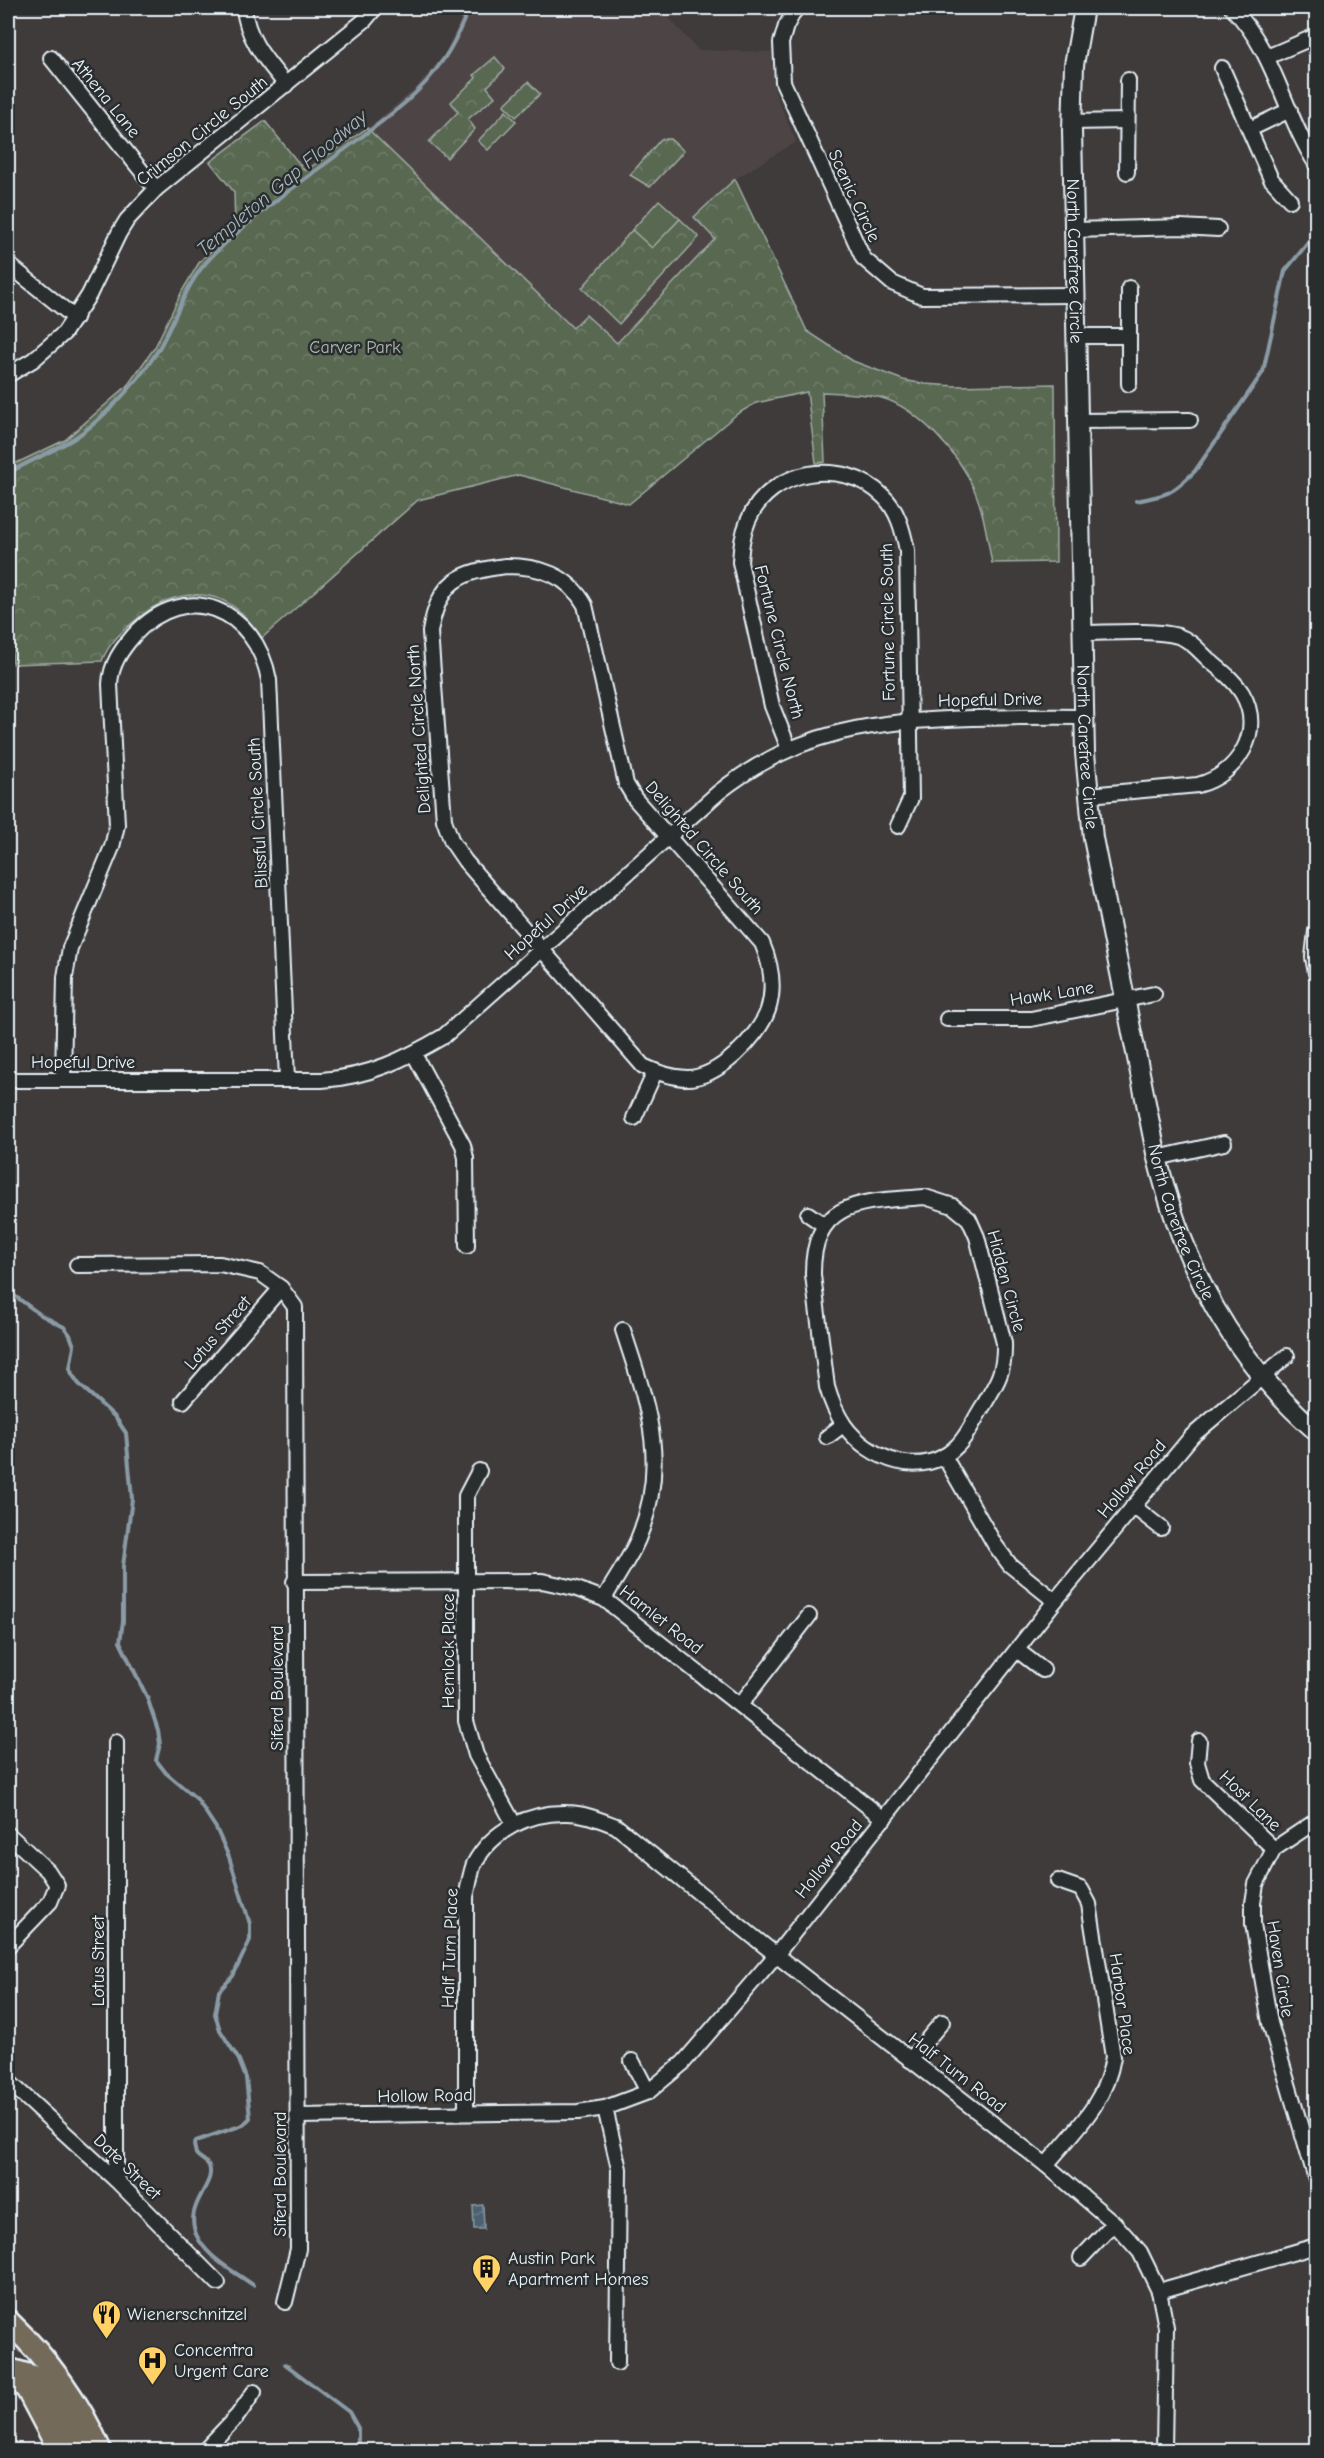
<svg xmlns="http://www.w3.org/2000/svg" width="1324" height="2458" font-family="'Comic Neue',sans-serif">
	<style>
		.built { fill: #4d4544 }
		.green { fill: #596851; stroke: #a0aca4; stroke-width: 1.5 }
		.forest { fill: url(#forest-crowns); stroke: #a0aca4; stroke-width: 1.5 }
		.water { fill: url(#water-waves); stroke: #8a9ba6; stroke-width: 1.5 }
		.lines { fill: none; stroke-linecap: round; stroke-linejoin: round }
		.stream { stroke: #8a9ba6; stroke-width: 4 }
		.minor-casing { stroke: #e8f1f8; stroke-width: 18 }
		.secondary-casing { stroke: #e8f1f8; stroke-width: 22 }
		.primary-casing { stroke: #e8f1f8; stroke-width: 26 }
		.minor { stroke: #2a2d2e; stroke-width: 14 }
		.secondary { stroke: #2a2d2e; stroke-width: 18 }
		.primary { stroke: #736b5a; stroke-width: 21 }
		.labels { text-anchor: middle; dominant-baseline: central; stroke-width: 5; stroke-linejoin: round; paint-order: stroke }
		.street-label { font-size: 18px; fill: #e8f1f8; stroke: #2a2d2e }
		.park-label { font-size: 18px; fill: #afbab5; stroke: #2a2d2e }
		.poi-label { font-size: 18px; fill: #e8f1f8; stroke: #2a2d2e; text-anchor: start }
		.water-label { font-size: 20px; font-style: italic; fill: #a9b7c1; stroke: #2a2d2e }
	</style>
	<defs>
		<pattern id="forest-crowns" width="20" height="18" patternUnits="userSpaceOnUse" patternTransform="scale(1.5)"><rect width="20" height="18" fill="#596851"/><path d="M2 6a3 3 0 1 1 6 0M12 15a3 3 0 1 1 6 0" fill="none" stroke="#717e6b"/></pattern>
		<pattern id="water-waves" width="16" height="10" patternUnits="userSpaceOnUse" patternTransform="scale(1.5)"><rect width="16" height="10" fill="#4b616f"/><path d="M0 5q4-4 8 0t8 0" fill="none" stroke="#657884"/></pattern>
	</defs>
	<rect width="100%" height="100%" fill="#3f3b3b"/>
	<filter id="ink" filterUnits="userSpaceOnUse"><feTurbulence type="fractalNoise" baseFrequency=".0167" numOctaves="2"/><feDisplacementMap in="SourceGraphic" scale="12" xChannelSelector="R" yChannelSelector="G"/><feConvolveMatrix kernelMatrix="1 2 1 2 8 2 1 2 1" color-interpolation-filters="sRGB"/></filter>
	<g filter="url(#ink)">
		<path class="built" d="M466,8H660L698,50L771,52L775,92L796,142L735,179L695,217L716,239L617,343L586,315L573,328L367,128L413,91L444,55Z"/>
		<g class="green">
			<path d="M528,82L540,94L516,117L504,105Z"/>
			<path d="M506,111L516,121L488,150L478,141Z"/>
			<path d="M659,200L680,219L652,249L632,230Z"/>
		</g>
		<g class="forest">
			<path d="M495,57L505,69L487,87L495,97L468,119L475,129L447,158L429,142L458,112L451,102L476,78L474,75Z"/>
			<path d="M265,121L305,171L367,128L573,328L586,315L617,343L715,239L694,217L735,179L807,331L853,361L903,380L925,384L956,386L1055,384L1056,562L992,563C987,538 984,511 973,487C959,454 917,408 882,398C864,393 841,393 822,392L825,462L816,463L807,392L756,403L737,414L629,504L519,475L418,500L262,638C255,629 248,618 238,610C206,584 166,594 137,619C123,631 109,642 102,661L13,664L8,620V467L65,440L127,386L155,347L182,291L200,261L235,230L234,192L210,162Z"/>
			<path d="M661,139H670L684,151L650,187L630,175Z"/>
			<path d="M680,219L699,237L619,324L582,288L632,230L652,248Z"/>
		</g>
		<path class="water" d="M483,2205L484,2229H474L473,2206Z"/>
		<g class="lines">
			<g class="stream">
				<path d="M8,473C28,462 49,453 68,442C98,425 136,384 155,355C175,324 184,284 211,257C256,212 310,176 360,138C389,116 420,94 440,64C453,47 461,27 469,8"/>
				<path d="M1136,501C1168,495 1172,494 1195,471L1263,372L1285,271L1316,233"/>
				<path d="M8,1291L41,1315L64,1327L70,1335L74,1346L70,1368L72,1374L79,1384L115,1417L126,1433L132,1499L123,1566V1621L120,1642L147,1697L158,1730L160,1744L156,1760L166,1773L197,1799L216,1828L229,1857L250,1924V1940L233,1976L219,1991L215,2014L220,2030L239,2060L246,2078L250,2118L243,2125L196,2141L194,2145L196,2154C199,2158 207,2161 209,2166C217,2186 179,2206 199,2240C211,2260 235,2272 253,2285"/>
				<path d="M285,2364L349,2412L358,2428V2450"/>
			</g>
			<defs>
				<g id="minor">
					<path d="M244,8C247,40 267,61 286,85"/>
					<path d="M796,8L786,26L781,43L783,82L863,258L892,283L922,296L1074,295"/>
					<path d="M1232,8C1275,51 1284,114 1316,164"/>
					<path d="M1267,57L1316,36"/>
					<path d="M51,58L156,189"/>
					<path d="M1222,68L1271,179L1290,200"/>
					<path d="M1072,122L1127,121"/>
					<path d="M1250,129L1290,110"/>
					<path d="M1127,172L1128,80"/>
					<path d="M1074,230L1181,227L1218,229"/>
					<path d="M8,264L75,318"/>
					<path d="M1129,288V384"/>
					<path d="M1076,336H1129"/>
					<path d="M8,375L33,360L64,333L89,295L119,233L127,220L156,189L365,20L375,8"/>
					<path d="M1077,421L1190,420"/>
					<path d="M506,566C540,566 568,575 585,605L626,784L635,799L762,943C771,964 775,988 768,1010C758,1038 718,1078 687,1078C672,1078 656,1072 643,1066L465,861L452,842L444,820L430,632C439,581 458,572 506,566Z"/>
					<path d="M1082,633C1108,633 1153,629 1178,636C1191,640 1200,652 1210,661C1222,671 1234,680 1242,693C1265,732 1237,775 1198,785L1089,795"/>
					<path d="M789,749L772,706L740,562C741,548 742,535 748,521C770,468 843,457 883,496C898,510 903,531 907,550L911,798L898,826"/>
					<path d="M1316,931L1313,957L1316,973"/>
					<path d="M947,1019H1031L1154,994"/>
					<path d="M414,1054L463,1145L466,1158L467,1246"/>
					<path d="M8,1080H322C368,1077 405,1059 444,1036L719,792C799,729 875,721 973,718C1010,717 1047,716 1084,717"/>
					<path d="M63,1080L65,977L70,948L112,847L117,825L110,684C111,664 121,650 134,635C186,578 256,609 269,680L287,1079"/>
					<path d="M634,1118L655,1072"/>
					<path d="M1157,1158L1224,1143"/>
					<path d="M925,1197L953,1206L969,1219L977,1237L1004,1343C1005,1371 997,1383 983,1406C975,1418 968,1435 958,1445C924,1481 869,1460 844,1425C836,1413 831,1401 827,1387L813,1275C812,1197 866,1202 925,1197Z"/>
					<path d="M808,1214L824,1225"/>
					<path d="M77,1265L220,1264L260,1273L281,1288L295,1307L298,2249L285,2302"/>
					<path d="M183,1401L281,1288"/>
					<path d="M827,1437L843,1425"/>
					<path d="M944,1456L995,1545L1010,1565L1055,1601"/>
					<path d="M479,1471L466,1496V1721L476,1755L514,1824"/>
					<path d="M1133,1506L1161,1528"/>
					<path d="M294,1582L542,1581L574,1588L604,1599L884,1819"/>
					<path d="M604,1599C615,1579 629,1560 638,1539C670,1462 647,1404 623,1330"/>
					<path d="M1017,1650L1043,1670"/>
					<path d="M740,1705L809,1616"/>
					<path d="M1199,1741L1197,1763L1202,1780L1274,1849"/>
					<path d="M116,1742V2180"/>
					<path d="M1316,1821L1274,1849L1256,1884L1253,1903V1924L1270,2023L1316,2179"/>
					<path d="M8,1834L48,1871L57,1885L50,1902L8,1946"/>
					<path d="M910,2060L942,2022"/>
					<path d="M632,2061L648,2092"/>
					<path d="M8,2081L116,2180L218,2283"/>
					<path d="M605,2108L619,2169L617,2363"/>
					<path d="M466,2113V1896C469,1886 470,1874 474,1864C492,1830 529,1812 567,1813C584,1813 600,1820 616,1826L776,1955L1046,2165L1114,2223L1140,2252L1159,2291L1166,2327L1164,2450"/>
					<path d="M297,2116L578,2112L605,2108L648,2092L683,2063L776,1955L1055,1601L1192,1436L1287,1356"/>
					<path d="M1046,2165C1075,2130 1106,2103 1113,2057L1089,1904L1081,1889L1058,1881"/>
					<path d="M1081,2258L1114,2223"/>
					<path d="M1159,2291L1316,2246"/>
					<path d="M205,2450L238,2415L254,2392"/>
				</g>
				<g id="secondary">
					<path id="s1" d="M1084,8L1074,65L1072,130L1085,753L1093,838L1157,1158C1184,1267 1231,1357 1316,1431"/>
				</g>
				<g id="primary">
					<path d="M8,2321C47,2358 79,2401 100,2450"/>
					<path d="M11,2370L35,2377L58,2409L80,2450"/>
					<path d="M14,2373L28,2391L59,2450"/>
				</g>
			</defs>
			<use href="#minor" class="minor-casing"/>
			<use href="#secondary" class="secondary-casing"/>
			<use href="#primary" class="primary-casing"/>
			<use href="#minor" class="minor"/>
			<use href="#secondary" class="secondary"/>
			<use href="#primary" class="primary"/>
		</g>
	</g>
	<defs>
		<symbol id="building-pin" viewBox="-11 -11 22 30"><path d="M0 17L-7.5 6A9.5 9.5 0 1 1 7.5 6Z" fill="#ffd166" stroke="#2a2d2e"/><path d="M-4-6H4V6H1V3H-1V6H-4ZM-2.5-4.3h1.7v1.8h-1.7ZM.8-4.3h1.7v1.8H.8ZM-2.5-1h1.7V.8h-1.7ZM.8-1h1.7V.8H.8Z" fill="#111"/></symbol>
		<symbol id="restaurant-pin" viewBox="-11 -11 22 30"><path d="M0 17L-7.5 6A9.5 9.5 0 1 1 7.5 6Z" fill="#ffd166" stroke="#2a2d2e"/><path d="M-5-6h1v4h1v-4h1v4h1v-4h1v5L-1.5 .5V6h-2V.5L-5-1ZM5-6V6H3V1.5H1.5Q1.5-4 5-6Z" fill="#111"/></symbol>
		<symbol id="hospital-pin" viewBox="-11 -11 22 30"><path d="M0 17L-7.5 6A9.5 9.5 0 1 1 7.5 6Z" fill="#ffd166" stroke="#2a2d2e"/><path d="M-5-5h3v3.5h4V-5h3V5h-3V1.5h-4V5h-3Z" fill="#111"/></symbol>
	</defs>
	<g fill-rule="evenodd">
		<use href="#building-pin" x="470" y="2252" width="33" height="45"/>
		<use href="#restaurant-pin" x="90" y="2298" width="33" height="45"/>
		<use href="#hospital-pin" x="136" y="2344" width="33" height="45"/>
	</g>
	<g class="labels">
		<g class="street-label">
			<text transform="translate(106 98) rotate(51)">Athena Lane</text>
			<text transform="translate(202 131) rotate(-39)">Crimson Circle South</text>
			<text transform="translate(854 196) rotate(65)">Scenic Circle</text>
			<text stroke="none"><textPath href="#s1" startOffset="254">North Carefree Circle</textPath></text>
			<text transform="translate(888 622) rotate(-91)">Fortune Circle South</text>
			<text transform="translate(779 642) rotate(76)">Fortune Circle North</text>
			<text transform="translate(990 700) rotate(-1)">Hopeful Drive</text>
			<text transform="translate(419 729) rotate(-94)">Delighted Circle North</text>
			<text stroke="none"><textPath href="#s1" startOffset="740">North Carefree Circle</textPath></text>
			<text transform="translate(258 813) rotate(-93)">Blissful Circle South</text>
			<text transform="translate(704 848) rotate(49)">Delighted Circle South</text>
			<text transform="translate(546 922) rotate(-42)">Hopeful Drive</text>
			<text transform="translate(1052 994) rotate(-9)">Hawk Lane</text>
			<text x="83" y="1062">Hopeful Drive</text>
			<text stroke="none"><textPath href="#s1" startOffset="1226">North Carefree Circle</textPath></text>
			<text transform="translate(1006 1281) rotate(75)">Hidden Circle</text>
			<text transform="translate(218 1333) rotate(-49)">Lotus Street</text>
			<text transform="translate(1132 1479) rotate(-50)">Hollow Road</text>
			<text transform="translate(661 1620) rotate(38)">Hamlet Road</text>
			<text transform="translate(448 1651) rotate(-90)">Hemlock Place</text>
			<text transform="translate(277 1688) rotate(-90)">Siferd Boulevard</text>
			<text transform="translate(1250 1801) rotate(44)">Host Lane</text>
			<text transform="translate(829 1859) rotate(-51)">Hollow Road</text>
			<text transform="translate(450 1948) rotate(-88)">Half Turn Place</text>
			<text transform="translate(98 1961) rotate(-90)">Lotus Street</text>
			<text transform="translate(1280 1969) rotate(81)">Haven Circle</text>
			<text transform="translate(1122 2004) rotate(82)">Harbor Place</text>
			<text transform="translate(957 2073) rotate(38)">Half Turn Road</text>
			<text transform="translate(425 2096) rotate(-1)">Hollow Road</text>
			<text transform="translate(127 2167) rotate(44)">Date Street</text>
			<text transform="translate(280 2174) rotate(-90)">Siferd Boulevard</text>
		</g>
		<g class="park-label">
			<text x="355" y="347">Carver Park</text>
		</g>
		<g class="poi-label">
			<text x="508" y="2258">Austin Park<tspan x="508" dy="21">Apartment Homes</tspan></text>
			<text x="127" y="2314">Wienerschnitzel</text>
			<text x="174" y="2350">Concentra<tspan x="174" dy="21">Urgent Care</tspan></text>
		</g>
		<g class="water-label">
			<text transform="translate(282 183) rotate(-40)">Templeton Gap Floodway</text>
		</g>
	</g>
	<rect width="1324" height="2458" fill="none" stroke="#2a2d2e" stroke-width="30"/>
	<rect x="15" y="15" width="1294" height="2428" fill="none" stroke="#e8f1f8" stroke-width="2" filter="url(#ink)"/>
</svg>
